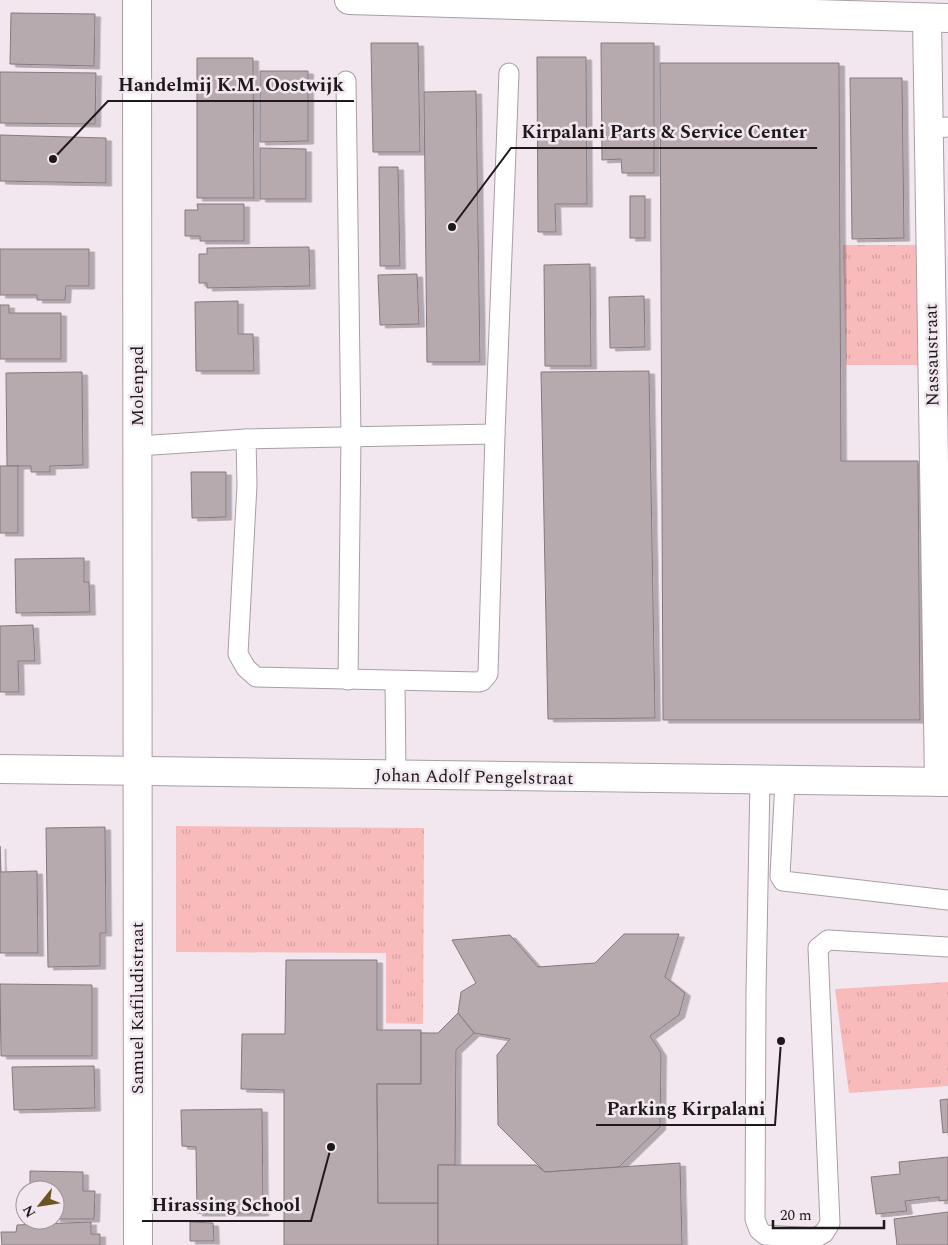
<svg xmlns="http://www.w3.org/2000/svg" width="948" height="1245" font-family="Spectral,serif">
	<style>
		.grass { fill: url(#grass-tufts) }
		.building { fill: #b7aaae; stroke: #86797d; filter: url(#shadow) }
		.lines { fill: none; stroke-linecap: round; stroke-linejoin: round }
		.lane-casing { stroke: #a89ea6; stroke-width: 21 }
		.street-casing { stroke: #a89ea6; stroke-width: 30 }
		.secondary-casing { stroke: #a89ea6; stroke-width: 30 }
		.lane { stroke: #fff; stroke-width: 19 }
		.street { stroke: #fff; stroke-width: 28 }
		.secondary { stroke: #fff; stroke-width: 28 }
		.labels { text-anchor: middle; dominant-baseline: central; stroke-width: 5; stroke-linejoin: round; paint-order: stroke }
		.street-label { font-size: 18px; fill: #1d191c; stroke: #f2e7ef }
		.leader { fill: none; stroke: #1d191c; stroke-width: 2 }
		.callout-dot { fill: #1d191c; stroke: #f2e7ef; stroke-width: 2 }
		.callout-label { font-size: 19px; text-anchor: middle; font-weight: bold; fill: #1d191c; stroke: #f2e7ef; stroke-width: 5; stroke-linejoin: round; paint-order: stroke }
	</style>
	<defs>
		<pattern id="grass-tufts" width="24" height="20" patternUnits="userSpaceOnUse" patternTransform="scale(1.25)"><rect width="24" height="20" fill="#f9babb"/><path d="M3 7l-1-3M5 7V3M7 7l1-3M15 17l-1-3M17 17v-4M19 17l1-3" fill="none" stroke="#d59fa0"/></pattern>
		<filter id="shadow"><feDropShadow dx="5.5" dy="3" stdDeviation="0" flood-color="#0004"/></filter>
	</defs>
	<rect width="100%" height="100%" fill="#f2e7ef"/>
	<g class="grass">
		<path d="M843,245H916L919,365H846Z"/>
		<path d="M176,826L424,828L423,1024L386,1023V953L176,952Z"/>
		<path d="M948,982V1086L849,1093L835,989Z"/>
	</g>
	<g class="building">
		<path d="M11,13L95,14L94,66L10,64Z"/>
		<path d="M371,43H418L420,152H373Z"/>
		<path d="M601,43H654V173H622L621,159L602,160Z"/>
		<path d="M537,57H586L587,204H555L556,232H538Z"/>
		<path d="M197,58H253L254,198H197Z"/>
		<path d="M660,63H839L841,461H918L920,720H663Z"/>
		<path d="M260,71H308V141L260,142Z"/>
		<path d="M0,72L96,73L95,124L0,123Z"/>
		<path d="M850,78H902L904,238L852,239Z"/>
		<path d="M476,91L480,362H427L424,92Z"/>
		<path d="M0,135L106,138V183L0,181Z"/>
		<path d="M260,148L306,149V199H260Z"/>
		<path d="M379,167H398L400,266H380Z"/>
		<rect x="630" y="196" width="15" height="42"/>
		<path d="M197,204H244V241H200V236H185V210H198Z"/>
		<path d="M309,247L310,286L207,288V283H199V254H207V248Z"/>
		<path d="M0,249H89V286H66L65,300H37V295H0Z"/>
		<path d="M590,264L591,366H545L544,265Z"/>
		<path d="M417,274L419,324L380,325L378,275Z"/>
		<path d="M644,296L645,347L610,348L609,297Z"/>
		<path d="M238,301V334H253L254,371H196L195,302Z"/>
		<path d="M0,305H9V313H61V359H0Z"/>
		<path d="M649,371L655,718L548,719L541,372Z"/>
		<path d="M82,372L83,465L50,466V472H31V466H7L6,373Z"/>
		<rect x="0" y="466" width="18" height="67"/>
		<path d="M191,472H226V517L192,518Z"/>
		<path d="M84,558V582H89L90,612L16,613L15,559Z"/>
		<path d="M33,625L35,661H18L19,692H0V626Z"/>
		<path d="M105,827L106,933H100V966L48,967L46,828Z"/>
		<path d="M0,846L1,872L37,871L38,953H0Z"/>
		<path d="M624,934H679L665,977L685,993L679,1015L650,1036L661,1053L660,1127L619,1167L545,1172L498,1125L497,1055L510,1039L474,1033L458,1013L461,992L476,983L452,940L510,935L538,967L595,963Z"/>
		<path d="M286,960H377V1030H421V1084H377L378,1203H438V1245H284V1090L241,1089L242,1034H285Z"/>
		<path d="M0,984L92,985V1056H1Z"/>
		<path d="M458,1013L474,1033L456,1050L455,1165H438V1203H378L377,1084H421V1033H438Z"/>
		<path d="M94,1066L95,1108L14,1110L12,1067Z"/>
		<path d="M948,1099V1132L943,1133L940,1100Z"/>
		<path d="M262,1109L263,1213H197L196,1147L182,1146L181,1110Z"/>
		<path d="M948,1157V1200L939,1201V1197L905,1201L907,1211L876,1214L871,1177L900,1174L899,1162Z"/>
		<path d="M680,1163L682,1245H438V1165H536L545,1172Z"/>
		<path d="M30,1171L83,1172V1191H95L94,1219H55V1190H30Z"/>
		<path d="M948,1212V1245H897L894,1219Z"/>
		<path d="M91,1222V1234H100V1245H2L1,1232H16L17,1225Z"/>
		<path d="M190,1222L213,1223L214,1241H190Z"/>
	</g>
	<g class="lines">
		<defs>
			<g id="lane">
				<path d="M346,81L351,438L348,680"/>
				<path d="M928,129L948,127"/>
				<path d="M495,434L488,674L482,681L479,682L256,677L246,668L238,654L247,485L246,439Z"/>
				<path d="M495,434L509,73"/>
				<path d="M137,446L246,439"/>
				<path d="M395,681L396,776"/>
				<path d="M760,780L756,991L755,1219L759,1230L765,1235L815,1238L824,1233L830,1223L818,948L828,940L948,947"/>
				<path d="M785,781L780,876L783,881L948,900"/>
			</g>
			<g id="street">
				<path d="M349,0L948,18"/>
				<path d="M927,18L939,782"/>
			</g>
			<g id="secondary">
				<path d="M137,0L138,1245"/>
				<path d="M0,769L948,782"/>
			</g>
		</defs>
		<use href="#lane" class="lane-casing"/>
		<use href="#street" class="street-casing"/>
		<use href="#secondary" class="secondary-casing"/>
		<use href="#lane" class="lane"/>
		<use href="#street" class="street"/>
		<use href="#secondary" class="secondary"/>
	</g>
	<g class="labels">
		<g class="street-label">
			<text transform="translate(932 355) rotate(-91)">Nassaustraat</text>
			<text transform="translate(137 386) rotate(-90)">Molenpad</text>
			<text transform="translate(474 777) rotate(1)">Johan Adolf Pengelstraat</text>
			<text transform="translate(137 1008) rotate(-90)">Samuel Kafiludistraat</text>
		</g>
	</g>
	<path class="leader" d="M53 159L108 101H354M452 227L511 148H817M781 1041L775 1125H596M331 1147L311 1221H142"/>
	<g class="callout-dot">
		<circle cx="53" cy="159" r="5"/>
		<circle cx="452" cy="227" r="5"/>
		<circle cx="781" cy="1041" r="5"/>
		<circle cx="331" cy="1147" r="5"/>
	</g>
	<g class="callout-label">
		<text x="231" y="91">Handelmij K.M. Oostwijk</text>
		<text x="664" y="138">Kirpalani Parts &amp; Service Center</text>
		<text x="686" y="1115">Parking Kirpalani</text>
		<text x="226" y="1211">Hirassing School</text>
	</g>
	<g transform="translate(40 1205) rotate(240)"><circle r="24" fill="#f2e7ef" stroke="#9d959b"/>
	<path d="M0-4L9 19L0 12L-9 19Z" fill="#6b5324"/>
	<text y="-8" font-size="14" font-weight="bold" text-anchor="middle" fill="#1d191c">N</text>
	</g>
	<path d="M773 1220v8h111v-8" fill="none" stroke="#1d191c" stroke-width="2.5"/>
	<text x="780" y="1220" font-size="15" fill="#1d191c" stroke="#f2e7ef" stroke-width="4" paint-order="stroke">20 m</text>
</svg>
